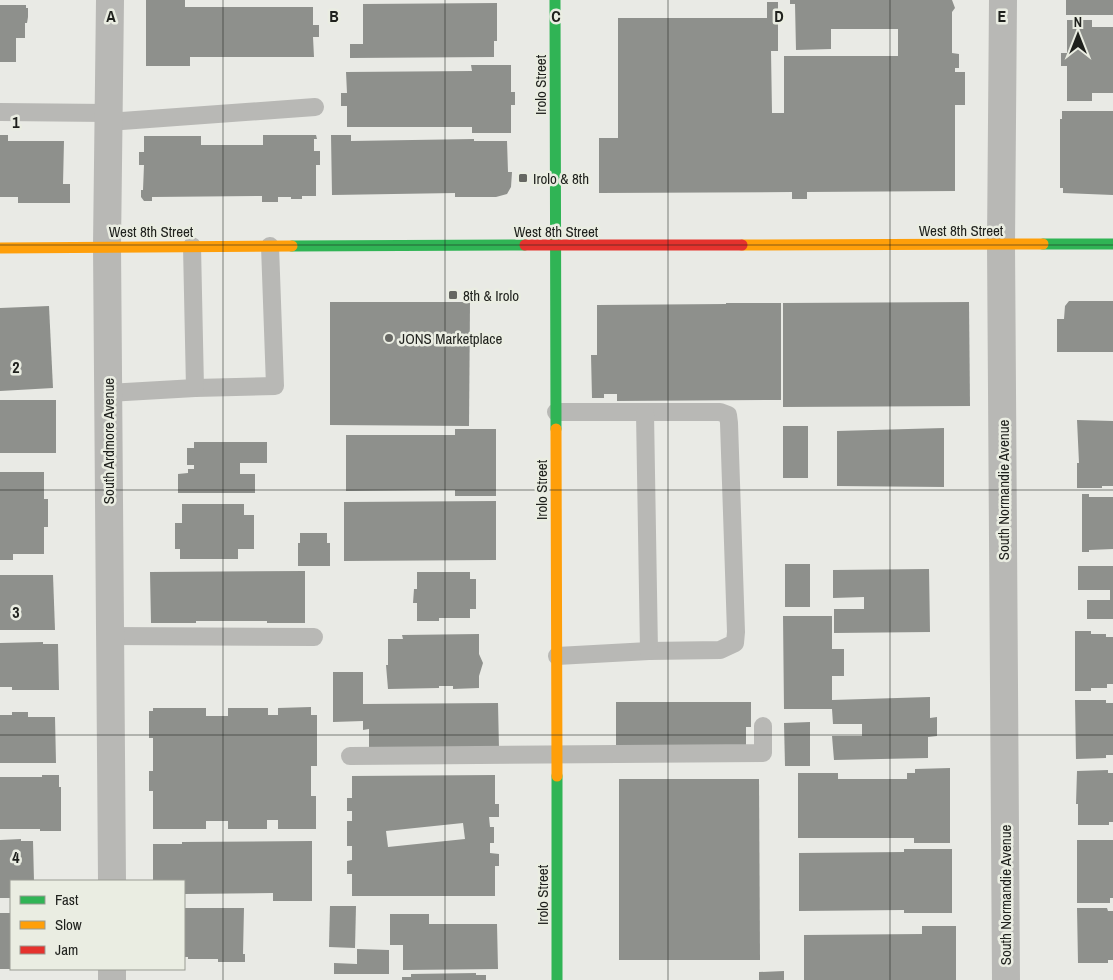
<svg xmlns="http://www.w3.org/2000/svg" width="1113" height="980" font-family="'Archivo Narrow',sans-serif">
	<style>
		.building { fill: #8e908c; fill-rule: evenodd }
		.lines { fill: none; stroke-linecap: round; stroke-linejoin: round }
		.lane { stroke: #b8b8b5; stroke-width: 18 }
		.street { stroke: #b8b8b5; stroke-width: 28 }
		.fast { stroke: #30b455; stroke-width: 11 }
		.slow { stroke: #ff9f0a; stroke-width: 11 }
		.jam { stroke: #e5322d; stroke-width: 11 }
		.grid { fill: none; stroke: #1f211d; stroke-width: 1; stroke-opacity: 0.55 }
		.poi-dot { fill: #666763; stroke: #eaede2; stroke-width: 2 }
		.labels { text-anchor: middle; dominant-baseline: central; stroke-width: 5; stroke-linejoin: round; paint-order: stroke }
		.street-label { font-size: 15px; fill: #1f211d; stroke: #eaede2 }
		.poi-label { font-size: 15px; fill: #1f211d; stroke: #eaede2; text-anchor: start }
		.grid-label { font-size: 16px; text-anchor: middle; font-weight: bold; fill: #1f211d; stroke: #eaede2; stroke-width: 5; stroke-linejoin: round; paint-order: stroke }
	</style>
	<rect width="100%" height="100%" fill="#e9eae5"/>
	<g class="building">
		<path d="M146,0H185V7H313V25H319V37H313L314,57H190V66H146Z"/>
		<path d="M790,0H952L955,8L952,12V53L959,54V68H955V72H965V105H955V191L807,192V199H792V192L599,193V138H618V18H767V2H778V51H771L772,113H784V56H898V29H831V49L796,50L795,4H790Z"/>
		<rect x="1066" y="0" width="47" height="15"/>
		<path d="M497,3V41H494V57L350,58V44H363V4Z"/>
		<path d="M0,5H26V8H28V17L27,23H25V38H16V62H0Z"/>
		<path d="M1067,20H1092V27H1113V93H1092V101H1067V66H1061V53H1067Z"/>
		<path d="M471,65H511V92H515V105H511V133H472V127H347V106H341V93H347L346,72L472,71Z"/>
		<path d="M1062,111H1113V195L1063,193V188H1060V119H1062Z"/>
		<path d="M0,135H8V141H64L63,184H70V203H18V197H0Z"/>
		<path d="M263,135H316L317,139H314V151H320V165H316V196H302V199H291V197H278V202H262V196L152,197V201H144L141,197V190H143L144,165H139V152H144V136H201V145H263Z"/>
		<path d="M331,135H351V141L474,139V141H507L508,172H512L511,187L507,194L496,197H455V193L332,195Z"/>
		<path d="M1069,301H1113V352H1057V319H1064L1065,306Z"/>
		<path d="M330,302H470L469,426L330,425Z"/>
		<path d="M969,302L970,406L783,407V303Z"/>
		<path d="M726,303H781V400L617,401V394H604V398H592L591,355H597V305L726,304Z"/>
		<path d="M49,306L53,388L0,391V308Z"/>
		<rect x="0" y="400" width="56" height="53"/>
		<path d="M1077,420L1113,421V486H1102V488H1077V463H1079Z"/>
		<rect x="783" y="426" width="25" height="52"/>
		<path d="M944,428V487L837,486V431Z"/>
		<path d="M455,429H496V496H455V490L346,491V435H455Z"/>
		<path d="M194,442H267V463H240V474H255V493H178V474L188,473V469H194V465H187V448H194Z"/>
		<path d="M0,472H44V499H48V527H44V554H13V560H0Z"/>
		<path d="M1082,494H1089V497H1113V549L1089,550V552H1082Z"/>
		<path d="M496,501V560L344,561V502Z"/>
		<path d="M182,504H244V515H254V549H238V559H180V549H175V523H182Z"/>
		<path d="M300,533H327V543H330V566H298V543H300Z"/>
		<rect x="785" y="564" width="25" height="43"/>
		<path d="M1078,566H1113V619H1087V600H1110V590H1078Z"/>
		<path d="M929,569L930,632L834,633V609H864V597L833,598V570Z"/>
		<path d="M305,571V623H267V621H196V623H151L150,572Z"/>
		<path d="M417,572H470V579H476V609H470V618H439V621H417V603H413L414,589H417Z"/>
		<path d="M0,575H53L55,630H0Z"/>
		<path d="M783,616H832V649H844V676H832V700L930,697V718L937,717V736L928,737V758L834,760L832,736H862V724H833L832,709H784Z"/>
		<path d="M1075,631H1091V634H1106V637H1113V684H1107V688H1091V691H1075Z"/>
		<path d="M479,634V654L483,663L479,676V688L453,689V686H439V688L388,689L386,665H388V639H403L402,635Z"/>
		<path d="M43,642V644H58L59,690H12V687H0V643Z"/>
		<path d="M333,672H363V704L498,703L499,749L369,750V729L363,730V721L333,722Z"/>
		<path d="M1075,700H1106V703H1113V755H1106V758L1076,759Z"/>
		<path d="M616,702H751V727H746V748L616,749Z"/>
		<path d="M311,707V715H317V766H311V796H316V829H278V820H267V829H228V821H206V829H153V791H149V771H153V738H149V711H153V708H206V716H228V708H268V715H278V708Z"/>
		<path d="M12,712H28V717H55L56,763H0V715H12Z"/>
		<path d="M810,722V766H785L784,723Z"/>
		<path d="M950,768V843H914V838H798V773H838V779H907V773H915V769Z"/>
		<path d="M1108,770V773H1113V822H1109V825H1078V804H1076L1077,771Z"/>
		<path d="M42,775H59V787H61V831H40V829H0V777H42Z"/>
		<path d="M495,775V804H499V817H489L490,827H494V843H490V853L499,854V866H495V896H352V874H347V861L352,860V846H347V821H352V811H347V798H352V776ZM463,823L465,839L388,847L386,831Z"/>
		<path d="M619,779H759L760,960H619Z"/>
		<path d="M21,839V841H33L34,881H11V898H0V840Z"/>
		<path d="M1077,840H1113V898H1110V903H1077Z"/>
		<path d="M312,841V901H273V893L184,894V881H153V844H182V842Z"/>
		<path d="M904,849H952V913H904V910L799,911V853L904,852Z"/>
		<path d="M330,906H356L355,948L329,947Z"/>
		<path d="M185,908H244L243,954H245V962H218V959H188V957H184Z"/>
		<path d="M1077,908H1107L1108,911H1113V960H1108V963H1078Z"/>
		<rect x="0" y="913" width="11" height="56"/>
		<path d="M390,914H429V924H497L498,969L403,970V945H390Z"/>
		<path d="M922,926H956V980H804V935L922,934Z"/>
		<path d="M357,949L389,950V974H334V963L357,964Z"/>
		<path d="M784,971V980H759V972Z"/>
		<path d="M476,973V975H486V980H402V977H411V974Z"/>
	</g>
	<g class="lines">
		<g class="lane">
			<path d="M0,112L108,113"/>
			<path d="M108,122L315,107"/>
			<path d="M195,388L275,386L270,246"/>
			<path d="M108,393L195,388L192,246"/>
			<path d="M556,412H720L728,415L729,423L736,632L735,643L720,650L649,651L557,656"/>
			<path d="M645,413L649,651"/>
			<path d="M110,636L314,637"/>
			<path d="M350,756L763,753V726"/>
		</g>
		<g class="street">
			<path d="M110,0L107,246L112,881"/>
			<path d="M1003,0L1001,244L1006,980"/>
			<path d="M112,969V980"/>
		</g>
		<g class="fast">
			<path d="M555,0L556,429"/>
			<path d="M1043,244H1113"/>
			<path d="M292,246L525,245"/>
			<path d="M557,776V980"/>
		</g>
		<g class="slow">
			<path d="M742,245L1043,244"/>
			<path d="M0,248L292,246"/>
			<path d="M556,429L557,776"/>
		</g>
		<path class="jam" d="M525,245H742"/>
	</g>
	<path class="grid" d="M223,0V980M445,0V980M668,0V980M890,0V980M0,245H1113M0,490H1113M0,735H1113"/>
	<g class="poi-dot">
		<rect x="518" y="173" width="10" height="10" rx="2.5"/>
		<rect x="448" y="290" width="10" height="10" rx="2.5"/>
		<circle cx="389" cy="338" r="5"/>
	</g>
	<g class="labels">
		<g class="street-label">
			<text transform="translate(540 85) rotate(-90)">Irolo Street</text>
			<text x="961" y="230">West 8th Street</text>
			<text x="151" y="231">West 8th Street</text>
			<text x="556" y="231">West 8th Street</text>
			<text transform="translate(108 441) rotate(-90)">South Ardmore Avenue</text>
			<text transform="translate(541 490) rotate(-90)">Irolo Street</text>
			<text transform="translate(1003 490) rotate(-90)">South Normandie Avenue</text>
			<text transform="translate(542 895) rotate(-90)">Irolo Street</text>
			<text transform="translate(1005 895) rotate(-90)">South Normandie Avenue</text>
		</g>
		<g class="poi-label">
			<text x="533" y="178">Irolo &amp; 8th</text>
			<text x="463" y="295">8th &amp; Irolo</text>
			<text x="399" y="338">JONS Marketplace</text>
		</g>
	</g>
	<g class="grid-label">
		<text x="111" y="22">A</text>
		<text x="334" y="22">B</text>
		<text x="556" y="22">C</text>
		<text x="779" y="22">D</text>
		<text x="1002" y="22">E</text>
		<text x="16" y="128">1</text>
		<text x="16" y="373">2</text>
		<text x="16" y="618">3</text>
		<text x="16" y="863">4</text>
	</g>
	<rect x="10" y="880" width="175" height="90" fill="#eaede2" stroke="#999b93"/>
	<rect x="20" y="896" width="25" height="8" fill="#30b455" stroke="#999b93"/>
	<text x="55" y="905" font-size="15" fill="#1f211d">Fast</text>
	<rect x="20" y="921" width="25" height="8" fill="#ff9f0a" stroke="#999b93"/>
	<text x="55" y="930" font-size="15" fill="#1f211d">Slow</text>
	<rect x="20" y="946" width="25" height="8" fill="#e5322d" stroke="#999b93"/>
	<text x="55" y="955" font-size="15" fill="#1f211d">Jam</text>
	<g transform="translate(1078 35)" stroke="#eaede2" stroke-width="4" paint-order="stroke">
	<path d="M0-4L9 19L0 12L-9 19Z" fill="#1f211d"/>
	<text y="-8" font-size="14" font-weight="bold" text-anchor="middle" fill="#1f211d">N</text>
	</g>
</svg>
